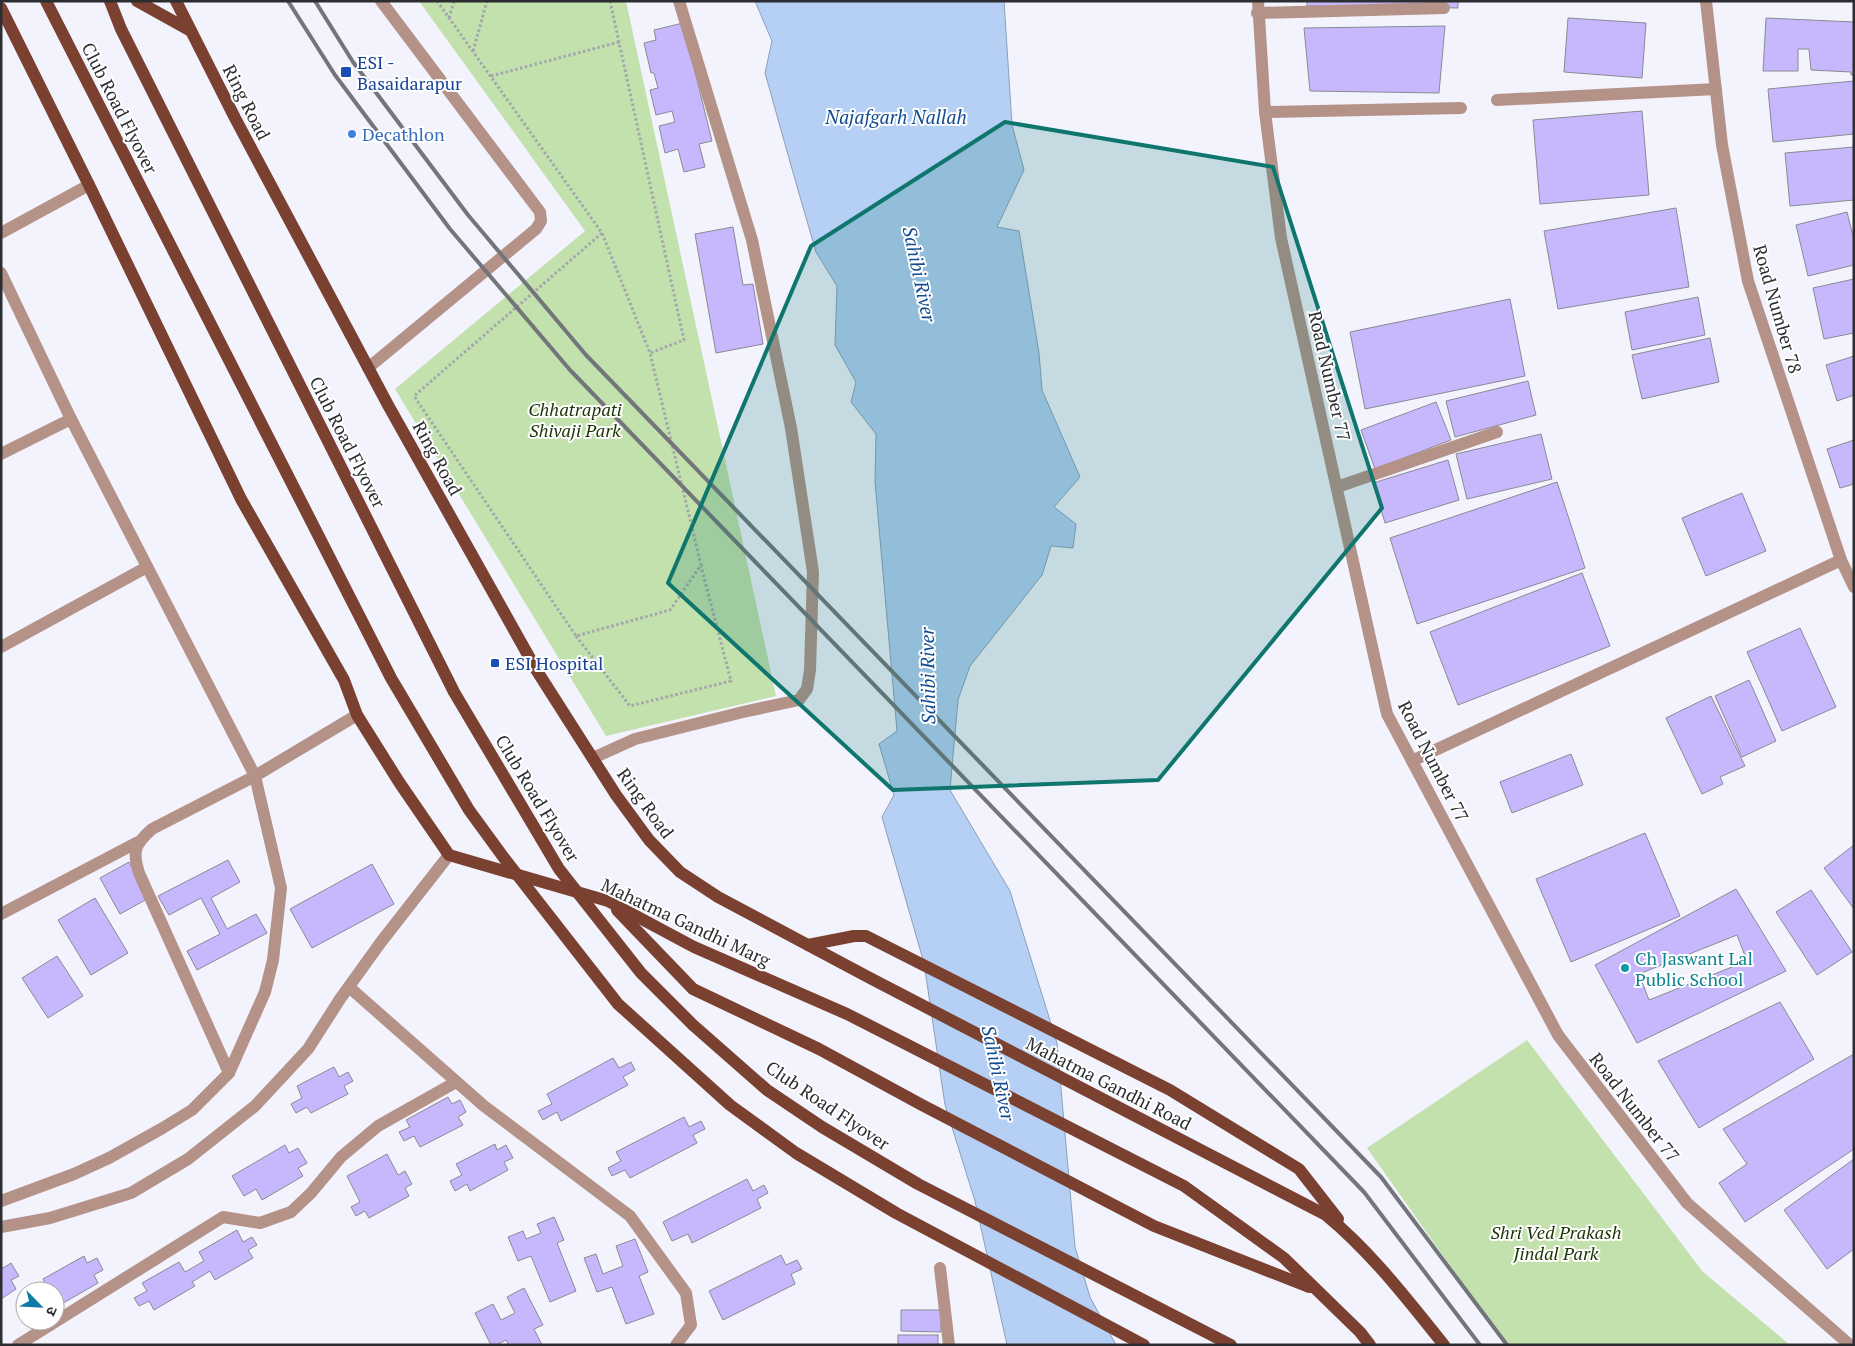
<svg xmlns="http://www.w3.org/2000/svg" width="1855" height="1346" font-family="'PT Serif','Noto Sans Devanagari',serif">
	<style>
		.green { fill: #c2e1ac }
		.water { fill: #b5d0f4; stroke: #8c9fb9 }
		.building { fill: #c7b8fe; stroke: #8a8992; fill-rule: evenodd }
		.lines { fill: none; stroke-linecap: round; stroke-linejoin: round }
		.path { stroke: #a5a5ad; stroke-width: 3; stroke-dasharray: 2.5 2.5; stroke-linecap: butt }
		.minor { stroke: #b59288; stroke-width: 12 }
		.major { stroke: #7a4131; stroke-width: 12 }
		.rail { stroke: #74757a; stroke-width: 4 }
		.marked { fill: #0f766e; fill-opacity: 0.2; stroke: #0f766e; stroke-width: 4; stroke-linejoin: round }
		.transit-dot { fill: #1a4fb4; stroke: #fff; stroke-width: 2 }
		.shop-dot { fill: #3f7fe0; stroke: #fff; stroke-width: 2 }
		.culture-dot { fill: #0f9aa8; stroke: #fff; stroke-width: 2 }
		.labels { text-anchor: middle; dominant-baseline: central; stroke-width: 4; stroke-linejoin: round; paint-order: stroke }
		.transit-label { font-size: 18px; fill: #164399; stroke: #fff; text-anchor: start }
		.street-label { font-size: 18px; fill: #2c2d30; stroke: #fff }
		.shop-label { font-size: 18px; fill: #366cbe; stroke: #fff; text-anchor: start }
		.park-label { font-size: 18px; font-style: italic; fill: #1c3303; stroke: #fff }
		.culture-label { font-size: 18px; fill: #0d838f; stroke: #fff; text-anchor: start }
		.water-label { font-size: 19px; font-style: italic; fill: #124b91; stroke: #fff }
	</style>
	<rect width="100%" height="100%" fill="#f3f3fe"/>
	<g class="green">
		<path d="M419,1H626L776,696L606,736L395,389L585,231Z"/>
		<path d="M1527,1040L1703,1272L1790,1345H1506L1367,1148Z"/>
	</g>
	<path class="water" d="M755,1H1004L1012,125L1024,170L997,227L1019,231L1039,353L1042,390L1080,477L1054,507L1076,524L1073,548L1051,546L1042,575L970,666L958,700L950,790L1010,891L1057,1043L1075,1247L1090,1297L1116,1345H1007L975,1201L945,1105L924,963L882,817L894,795L879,744L897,731L875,482L876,434L851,402L856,382L835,345L837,286L816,252L794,176L765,73L772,41Z"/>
	<g class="building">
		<path d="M1307,1H1458V8L1307,6Z"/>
		<path d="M1568,18L1646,23L1642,78L1564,72Z"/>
		<path d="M1766,18L1854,22V75H1851V72L1811,70L1809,49H1798V71H1763Z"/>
		<path d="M683,23L712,141L699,144L705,167L684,172L678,149L665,153L659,126L675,122L672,111L656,115L650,90L658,88L654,73H651L644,43L656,40L654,30Z"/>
		<path d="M1445,26L1439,93L1310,91L1304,28Z"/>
		<path d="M1854,81V134L1773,142L1768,89Z"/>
		<path d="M1642,111L1649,195L1540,204L1533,120Z"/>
		<path d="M1854,147V200L1790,206L1785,153Z"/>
		<path d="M1676,208L1689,287L1558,309L1544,231Z"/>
		<path d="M1847,212L1854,240V265L1808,276L1796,225Z"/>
		<path d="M733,227L743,285L753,284L763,344L716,353L695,234Z"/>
		<path d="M1854,279V333L1824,339L1813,288Z"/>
		<path d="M1698,297L1705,335L1632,350L1625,312Z"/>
		<path d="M1510,299L1525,376L1365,409L1350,332Z"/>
		<path d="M1710,338L1719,382L1642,399L1632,355Z"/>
		<path d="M1854,356V395L1837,401L1826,365Z"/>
		<path d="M1528,381L1536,415L1455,437L1446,401Z"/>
		<path d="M1436,402L1451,440L1375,469L1361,430Z"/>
		<path d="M1541,434L1552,479L1467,499L1456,454Z"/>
		<path d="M1854,440V484L1840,488L1827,449Z"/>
		<path d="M1448,460L1459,500L1385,523L1373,483Z"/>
		<path d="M1557,482L1585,568L1417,624L1390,538Z"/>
		<path d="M1742,493L1766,551L1706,576L1682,518Z"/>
		<path d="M1582,573L1610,646L1458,705L1430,632Z"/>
		<path d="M1800,628L1836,707L1782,731L1747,652Z"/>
		<path d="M1749,680L1776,741L1742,757L1715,696Z"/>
		<path d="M1711,696L1745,766L1720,777L1723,784L1702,794L1666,718Z"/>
		<path d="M1571,754L1583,785L1512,813L1500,782Z"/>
		<path d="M1645,833L1680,916L1571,962L1536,879Z"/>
		<path d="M1854,845V909L1824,868Z"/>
		<path d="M228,860L240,882L211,898L227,929L256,914L267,933L197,970L187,951L220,934L201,898L169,915L158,896Z"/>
		<path d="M129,862L149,898L120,914L100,878Z"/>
		<path d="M372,864L394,904L312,948L290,909Z"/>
		<path d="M1736,889L1786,971L1637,1043L1595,965ZM1737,935L1747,961L1649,1000L1639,974Z"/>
		<path d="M1811,890L1852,952L1817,975L1776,912Z"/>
		<path d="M95,898L128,953L91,975L58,920Z"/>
		<path d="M57,956L83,996L48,1018L22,978Z"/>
		<path d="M1780,1002L1814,1059L1699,1128L1658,1061Z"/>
		<path d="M1854,1054V1149L1745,1222L1719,1183L1747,1164L1723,1129Z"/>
		<path d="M613,1058L619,1068L631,1062L635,1070L623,1077L628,1085L561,1121L557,1112L543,1120L538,1111L552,1104L547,1094Z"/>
		<path d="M334,1067L339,1077L348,1072L353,1081L344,1086L348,1094L311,1113L307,1107L296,1113L291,1104L302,1098L297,1086Z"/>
		<path d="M448,1097L452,1104L460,1100L466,1112L458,1117L463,1125L420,1147L414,1136L404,1141L399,1132L410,1127L406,1120Z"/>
		<path d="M684,1117L689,1127L701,1121L705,1129L693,1135L697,1143L630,1178L625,1170L612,1176L608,1168L621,1161L616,1152Z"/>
		<path d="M495,1144L497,1150L506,1145L513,1158L504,1162L508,1170L470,1191L467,1184L455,1191L450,1181L462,1175L456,1164Z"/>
		<path d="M285,1145L289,1153L298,1148L307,1163L298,1168L303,1176L262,1200L256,1189L244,1196L232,1176Z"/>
		<path d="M387,1154L398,1175L405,1171L412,1184L405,1188L409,1196L369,1218L365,1211L356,1216L351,1207L360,1202L347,1176Z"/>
		<path d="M1854,1159V1249L1827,1269L1784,1210Z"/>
		<path d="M747,1179L753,1191L764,1185L768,1193L757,1199L761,1208L692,1243L688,1234L672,1241L663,1222Z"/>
		<path d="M554,1217L564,1240L557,1243L576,1291L550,1302L531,1256L518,1261L508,1237L523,1231L526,1239L541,1233L537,1224Z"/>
		<path d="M237,1230L243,1242L252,1237L257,1245L248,1250L253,1258L215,1280L210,1271L192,1282L195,1286L154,1310L149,1301L139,1306L134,1298L147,1291L142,1283L179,1262L185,1272L204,1261L199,1252Z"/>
		<path d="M635,1239L648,1272L639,1276L654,1314L626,1324L612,1287L597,1292L584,1258L596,1254L603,1274L623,1266L616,1246Z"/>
		<path d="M781,1255L786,1265L797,1260L802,1269L791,1274L795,1284L723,1320L709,1291Z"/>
		<path d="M84,1256L87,1263L97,1258L103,1270L94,1275L98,1283L58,1306L55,1301V1291H36L46,1285L43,1279Z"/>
		<path d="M11,1263L19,1276L11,1280L16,1289L1,1299V1266L3,1268Z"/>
		<path d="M524,1288L543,1325L534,1329L542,1345H509L506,1340L496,1345H491L475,1313L493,1304L501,1320L515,1313L507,1297Z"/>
		<path d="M901,1310H941V1332L901,1331Z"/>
		<rect x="898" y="1335" width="40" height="10"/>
	</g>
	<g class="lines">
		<g class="path">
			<path d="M437,1L602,233L650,353L701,565L670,610L576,636L414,396L602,233"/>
			<path d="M610,1L684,340L650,353"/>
			<path d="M449,18L454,1"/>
			<path d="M473,51L487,1"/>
			<path d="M491,76L619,42"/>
			<path d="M576,636L630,706L731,681L701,566"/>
		</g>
		<g class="minor">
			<path d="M1258,1L1265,112L1281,238L1387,714L1558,1035L1687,1203L1850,1345"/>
			<path d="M1706,1L1722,145L1748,281L1841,560L1854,587"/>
			<path d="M1257,13L1444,8"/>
			<path d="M1497,100L1716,89"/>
			<path d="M1265,112L1461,108"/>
			<path d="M1,233L89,185"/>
			<path d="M1,273L71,419L1,454"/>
			<path d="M368,368L536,229L541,221L540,212L381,1"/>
			<path d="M1337,487L1497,432"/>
			<path d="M1,647L147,567"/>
			<path d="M593,758L635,739L743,712L799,700L807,689L810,670L813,572L791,428L752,240L679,1"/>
			<path d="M1412,761L1841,560"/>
			<path d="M1,914L138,842"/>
			<path d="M349,987L484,1106L630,1216L686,1293L691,1325L676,1345"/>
			<path d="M229,1073L139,873C132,851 135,844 152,829L255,776L357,715"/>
			<path d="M1,1201L74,1174L109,1158L161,1129L192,1110L229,1073L265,992L273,960L281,888L255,776L71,419"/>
			<path d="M1,1227L50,1218L131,1193L188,1159L255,1106L308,1049L340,999L381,942L449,855"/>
			<path d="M940,1268L949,1345"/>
			<path d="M18,1345L223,1217L260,1223L291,1212L311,1193L341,1157L378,1126L456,1082"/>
		</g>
		<g class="major">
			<path d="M46,1L391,678L469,810L504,858L618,1004L730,1105L796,1153L896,1213L1144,1345"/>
			<path d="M110,1L121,29L454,692L559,869L641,973L693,1025L767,1090L822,1127L918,1184L1231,1345"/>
			<path d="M137,1L191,31"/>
			<path d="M176,1L235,118L388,405L537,671L616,795L649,840L680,872L718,897L868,977L1326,1215C1371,1252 1407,1299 1444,1345"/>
			<path d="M1,8L89,185L241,499L344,680L357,715L399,782L449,855L608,901L694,947L847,1014L1184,1186L1284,1258L1360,1332L1370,1345"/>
			<path d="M617,910L693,989L819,1049L922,1105L1154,1226L1309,1287"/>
			<path d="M808,945L854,936H866L1170,1090L1299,1169L1338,1219"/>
		</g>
		<g class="rail">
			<path d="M288,1L335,75L450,229L570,370L1364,1192L1480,1345"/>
			<path d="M315,1L353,62L468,215L586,355L1381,1177L1507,1345"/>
		</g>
	</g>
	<path class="marked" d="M1005,122L1273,167L1382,508L1158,780L893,790L668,583L811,246Z"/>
	<g class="transit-dot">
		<rect x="340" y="66" width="12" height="12" rx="2.5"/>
		<rect x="490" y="658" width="10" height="10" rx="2.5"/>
	</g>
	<circle class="shop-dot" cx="352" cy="134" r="5"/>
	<circle class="culture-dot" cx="1625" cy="968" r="5"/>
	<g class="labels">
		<g class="transit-label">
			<text x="357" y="62">ESI -<tspan x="357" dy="21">Basaidarapur</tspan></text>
			<text x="505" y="663">ESI Hospital</text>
		</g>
		<g class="street-label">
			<text transform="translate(247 102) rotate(63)">Ring Road</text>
			<text transform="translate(120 108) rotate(63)">Club Road Flyover</text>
			<text transform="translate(1778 309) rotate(74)">Road Number 78</text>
			<text transform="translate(1330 376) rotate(77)">Road Number 77</text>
			<text transform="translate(348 442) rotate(63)">Club Road Flyover</text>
			<text transform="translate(438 458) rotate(61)">Ring Road</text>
			<text transform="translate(1434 761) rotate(63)">Road Number 77</text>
			<text transform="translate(538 798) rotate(59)">Club Road Flyover</text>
			<text transform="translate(646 803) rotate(54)">Ring Road</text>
			<text transform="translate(686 922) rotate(25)">Mahatma Gandhi Marg</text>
			<text transform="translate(1109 1083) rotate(27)">Mahatma Gandhi Road</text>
			<text transform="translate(828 1105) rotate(34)">Club Road Flyover</text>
			<text transform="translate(1635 1107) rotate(52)">Road Number 77</text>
		</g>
		<g class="shop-label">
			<text x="362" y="134">Decathlon</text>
		</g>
		<g class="park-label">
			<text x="575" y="409">Chhatrapati<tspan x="575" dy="21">Shivaji Park</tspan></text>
			<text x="1556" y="1232">Shri Ved Prakash<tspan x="1556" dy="21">Jindal Park</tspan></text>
		</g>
		<g class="culture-label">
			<text x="1635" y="958">Ch Jaswant Lal<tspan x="1635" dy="21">Public School</tspan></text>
		</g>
		<g class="water-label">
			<text x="896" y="116">Najafgarh Nallah</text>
			<text transform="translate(920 274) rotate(78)">Sahibi River</text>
			<text transform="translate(927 676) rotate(-91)">Sahibi River</text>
			<text transform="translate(999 1073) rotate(78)">Sahibi River</text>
		</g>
	</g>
	<rect width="1855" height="1346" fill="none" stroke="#2c2d30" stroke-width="5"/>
	<g transform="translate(40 1306) rotate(114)"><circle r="24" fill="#ffffff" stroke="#ababac"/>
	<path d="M0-4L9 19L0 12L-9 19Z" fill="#0f7ba5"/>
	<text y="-8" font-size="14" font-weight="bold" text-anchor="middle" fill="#2c2d30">उ</text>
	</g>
</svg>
